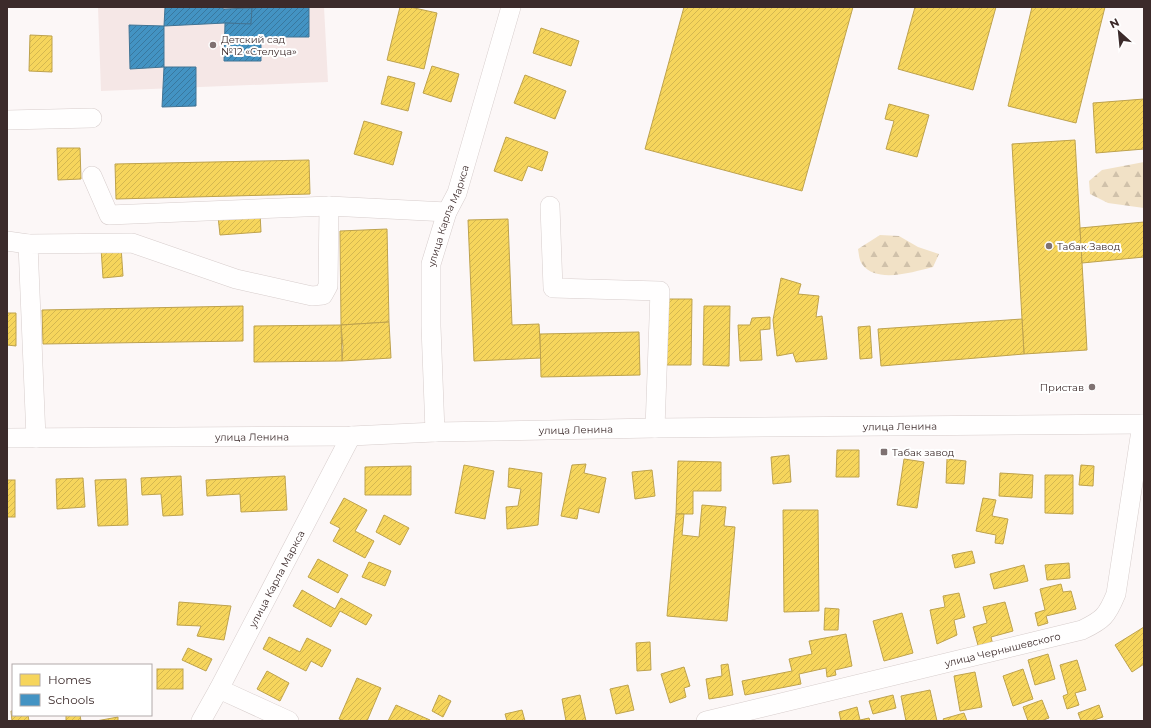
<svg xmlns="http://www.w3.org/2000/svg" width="1151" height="728" font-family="Montserrat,sans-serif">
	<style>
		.built { fill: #f5e7e6 }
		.forest { fill: url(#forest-firs) }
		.homes { fill: url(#homes-hatch); stroke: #bea24d }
		.schools { fill: url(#schools-hatch); stroke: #417495 }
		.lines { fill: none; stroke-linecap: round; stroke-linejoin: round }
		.minor-casing { stroke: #d7cdcc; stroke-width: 20 }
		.minor { stroke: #fffefe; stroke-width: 19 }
		.poi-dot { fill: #7f7272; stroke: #fff; stroke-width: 1.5 }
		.labels { text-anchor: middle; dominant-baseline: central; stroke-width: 4; stroke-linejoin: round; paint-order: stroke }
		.poi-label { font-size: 10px; fill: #3c2b2b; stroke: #fff; text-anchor: start }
		.street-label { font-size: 10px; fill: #3c2b2b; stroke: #fff }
	</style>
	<defs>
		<pattern id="forest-firs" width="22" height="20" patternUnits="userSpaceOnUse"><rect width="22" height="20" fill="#f1e1c6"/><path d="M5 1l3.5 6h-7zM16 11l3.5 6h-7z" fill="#d0c1aa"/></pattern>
		<pattern id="homes-hatch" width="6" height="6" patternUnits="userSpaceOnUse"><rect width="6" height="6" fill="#f6d55c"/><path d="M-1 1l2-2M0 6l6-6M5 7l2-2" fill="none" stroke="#d4b750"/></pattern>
		<pattern id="schools-hatch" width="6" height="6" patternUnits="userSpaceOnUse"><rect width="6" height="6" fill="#4393c3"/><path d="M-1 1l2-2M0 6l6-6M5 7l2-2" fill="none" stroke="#39789f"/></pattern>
	</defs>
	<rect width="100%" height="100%" fill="#fcf7f7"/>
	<path class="built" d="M98,7H324L328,82L101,91Z"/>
	<g class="forest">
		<path d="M1144,162V208L1108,203L1090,194L1089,181L1102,170Z"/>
		<path d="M880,235L899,236L918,247L939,254L933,267C913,272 876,284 862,264C859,260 859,254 858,249Z"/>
	</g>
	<g class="homes">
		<path d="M400,7H410L437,13L424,69L387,60Z"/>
		<path d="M684,7H853L802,191L645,149Z"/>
		<path d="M915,7H996L973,90L898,69Z"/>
		<path d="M1032,7H1105L1076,123L1008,106Z"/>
		<path d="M541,28L579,41L571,66L533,53Z"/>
		<path d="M30,35L52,36V72L29,71Z"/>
		<path d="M432,66L459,74L451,102L423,93Z"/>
		<path d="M525,75L566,91L555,119L514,103Z"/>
		<path d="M388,76L415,83L408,111L381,104Z"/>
		<path d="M1144,99V149L1096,153L1093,103Z"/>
		<path d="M889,104L929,115L917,157L886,149L894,121L885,119Z"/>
		<path d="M364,121L402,132L393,165L354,154Z"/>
		<path d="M506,137L548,152L542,171L528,166L522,181L494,171Z"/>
		<path d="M1075,140L1087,350L1024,354L1012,144Z"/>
		<path d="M57,148H80L81,179L58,180Z"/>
		<path d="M309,160L310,194L116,199L115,164Z"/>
		<path d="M260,213L261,232L220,235L218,216Z"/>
		<path d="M508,219L512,325L539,324L541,358L474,361L468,220Z"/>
		<path d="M1144,222V257L1082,263L1080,228Z"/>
		<path d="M387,229L389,322L341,325L340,231Z"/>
		<path d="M121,246L123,276L103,278L101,248Z"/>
		<path d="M781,278L801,284L798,294L819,296L816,317L822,316L827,359L796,362L793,353L777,356L773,320Z"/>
		<path d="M663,299H692L691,365H663Z"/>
		<path d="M243,306V341L43,344L42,310Z"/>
		<path d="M704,306H730L729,366L703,365Z"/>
		<path d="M7,313H16V346L7,345Z"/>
		<path d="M770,317V329L760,330L762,360L740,361L738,325H750L752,318Z"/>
		<path d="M1022,319L1024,354L881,366L878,329Z"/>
		<path d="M389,322L391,358L342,361L343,347L341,325Z"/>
		<path d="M341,325L342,361L254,362V326Z"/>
		<path d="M870,326L872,358L860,359L858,327Z"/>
		<path d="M639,332L640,375L541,377L540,334Z"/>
		<path d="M837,450H859V477H836Z"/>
		<path d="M789,455L791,482L773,484L771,457Z"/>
		<path d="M904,459L924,462L917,508L897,505Z"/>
		<path d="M947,459L966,461L964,484L946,483Z"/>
		<path d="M678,461L721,462V491H693V514H676Z"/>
		<path d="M586,464L584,473L606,478L599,513L579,508L577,519L561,516L572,465Z"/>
		<path d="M464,465L494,471L485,519L455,513Z"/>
		<path d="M1081,465L1094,466L1093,486L1079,485Z"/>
		<path d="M411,466V495H365V467Z"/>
		<path d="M509,468L542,473L538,525L507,529L506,507L518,506L521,489L508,487Z"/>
		<path d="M652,470L655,496L635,499L632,472Z"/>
		<path d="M1000,473L1033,475L1032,498L999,496Z"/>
		<path d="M1045,475H1073V514L1045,513Z"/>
		<path d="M181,476L183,515L163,516L161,494L142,495L141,478Z"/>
		<path d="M285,476L287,510L241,512L240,494L207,496L206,480Z"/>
		<path d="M83,478L85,507L57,509L56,479Z"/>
		<path d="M126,479L128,525L98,526L95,480Z"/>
		<rect x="7" y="480" width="8" height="37"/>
		<path d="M344,498L367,510L355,531L374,541L365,558L333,541L340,528L330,523Z"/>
		<path d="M983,498L996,500L992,516L1008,519L1003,544L995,543L996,535L976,531Z"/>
		<path d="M702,505L726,507L724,526L735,527L727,621L667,616L676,514H684L682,535L699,537Z"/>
		<path d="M783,510H818L819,611L784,612Z"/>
		<path d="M384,515L409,528L400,545L376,532Z"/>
		<path d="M972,551L975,563L955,568L952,555Z"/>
		<path d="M318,559L348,575L338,593L308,577Z"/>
		<path d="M369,562L391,571L385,586L362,577Z"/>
		<path d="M1069,563L1070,578L1047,580L1045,565Z"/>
		<path d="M1024,565L1028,581L994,589L990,574Z"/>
		<path d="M1061,584L1063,592L1071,591L1076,609L1046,616L1048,623L1038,626L1035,613L1045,610L1040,589Z"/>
		<path d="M302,590L335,609L341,598L372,615L366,625L340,611L331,627L293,606Z"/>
		<path d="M959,593L965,617L954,620L957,635L937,644L930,610L945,607L943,596Z"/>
		<path d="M179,602L231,606L224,640L197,636L201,626L177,625Z"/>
		<path d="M1005,602L1013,631L991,637L993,645L979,649L973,627L987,623L983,607Z"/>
		<path d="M825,608L839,609L838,630H824Z"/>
		<path d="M902,613L913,653L884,661L873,621Z"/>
		<path d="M1144,627V664L1132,672L1115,645Z"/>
		<path d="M846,634L852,666L835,670L836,675L827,677L826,668L799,674L801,684L745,695L742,681L792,671L789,659L812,654L809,641Z"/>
		<path d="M269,637L300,652L307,638L331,650L322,667L311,661L306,671L263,649Z"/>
		<path d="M650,642L651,670L637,671L636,643Z"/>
		<path d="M188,648L212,659L206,671L182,660Z"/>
		<path d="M1048,654L1055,679L1035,685L1028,660Z"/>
		<path d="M1077,660L1086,690L1075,693L1079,705L1067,709L1063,696L1068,694L1060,665Z"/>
		<path d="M728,664L733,695L709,699L706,679L722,676L721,665Z"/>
		<path d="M684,667L690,686L684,688L686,697L670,703L661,674Z"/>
		<rect x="157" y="669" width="26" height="20"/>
		<path d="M1023,669L1033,699L1013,706L1003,676Z"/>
		<path d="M267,671L289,683L280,701L257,689Z"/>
		<path d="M975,672L982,707L960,711L954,676Z"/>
		<path d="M357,678L381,688L367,721H345L339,719Z"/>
		<path d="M628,685L634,710L616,714L610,689Z"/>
		<path d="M930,690L937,721H906L901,696Z"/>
		<path d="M439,695L451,701L443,717L432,711Z"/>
		<path d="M580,695L586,721H566L562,699Z"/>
		<path d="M893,695L896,708L873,714L869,701Z"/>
		<path d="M1042,700L1049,718L1041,721H1028L1023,707Z"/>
		<path d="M396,705L430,720V721H388Z"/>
		<path d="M1099,705L1103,717L1091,721H1081L1078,713Z"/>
		<path d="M857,707L860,720L869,718L870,721H841L839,712Z"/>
		<path d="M522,710L525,721H507L505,714Z"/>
		<path d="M11,711H13V715H28L29,721H12Z"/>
		<path d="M964,713L967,721H944L943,719Z"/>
		<path d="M66,715H80L81,721H66Z"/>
		<path d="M118,717V721H96Z"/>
	</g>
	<g class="schools">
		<path d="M165,7H223V9L252,8L251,24L225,23L164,26Z"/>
		<path d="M267,7H309V37H261V61H224L225,23L251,24L252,8Z"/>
		<path d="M129,25L164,26V67L130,69Z"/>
		<path d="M164,67H196V106L162,107Z"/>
	</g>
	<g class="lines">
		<defs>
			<g id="minor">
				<path d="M7,120L92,118"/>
				<path d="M92,176L109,215L329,206L447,212"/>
				<path d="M550,206L553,288L660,291L655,428"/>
				<path d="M7,241L28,244"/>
				<path id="s1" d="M435,432L431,326V264L447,212L457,193L511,7"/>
				<path id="s2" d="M7,438L351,436L435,432L655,428L1144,424"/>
				<path d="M36,438L28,244L132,243L236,279L312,296L323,295L328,286L329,206"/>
				<path d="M219,689L289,721"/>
				<path id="s3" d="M201,721L219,689L351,436"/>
				<path id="s4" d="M706,721L1082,630C1103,620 1107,616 1116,594L1142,424"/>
			</g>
		</defs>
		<use href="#minor" class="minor-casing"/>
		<use href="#minor" class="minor"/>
	</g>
	<g class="poi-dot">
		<circle cx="213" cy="45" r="4"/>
		<circle cx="1049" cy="246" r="4"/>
		<circle cx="1092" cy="387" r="4"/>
		<rect x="880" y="448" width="8" height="8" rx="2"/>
	</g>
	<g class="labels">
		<g class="poi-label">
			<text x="221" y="39">Детский сад<tspan x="221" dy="12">№12 «Стелуца»</tspan></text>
			<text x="1057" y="246">Табак Завод</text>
			<text x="1084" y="387" text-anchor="end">Пристав</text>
			<text x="892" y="452">Табак завод</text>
		</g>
		<g class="street-label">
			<text stroke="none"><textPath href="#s1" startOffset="219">улица Карла Маркса</textPath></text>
			<text stroke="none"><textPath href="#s2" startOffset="893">улица Ленина</textPath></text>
			<text stroke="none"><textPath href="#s2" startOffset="569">улица Ленина</textPath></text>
			<text stroke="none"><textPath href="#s2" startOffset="245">улица Ленина</textPath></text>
			<text stroke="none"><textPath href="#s3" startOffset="161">улица Карла Маркса</textPath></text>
			<text stroke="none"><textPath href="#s4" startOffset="305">улица Чернышевского</textPath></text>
		</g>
	</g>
	<rect width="1151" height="728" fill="none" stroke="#3c2b2b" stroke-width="16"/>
	<rect x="12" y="664" width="140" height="52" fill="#ffffff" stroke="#b1aaaa"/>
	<rect x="20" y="674" width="20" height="12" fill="#f6d55c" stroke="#b1aaaa"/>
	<text x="48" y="684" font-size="12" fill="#3c2b2b">Homes</text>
	<rect x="20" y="694" width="20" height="12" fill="#4393c3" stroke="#b1aaaa"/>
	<text x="48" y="704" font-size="12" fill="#3c2b2b">Schools</text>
	<g transform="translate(1119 32) rotate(333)" stroke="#ffffff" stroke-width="3" paint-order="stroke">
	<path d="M0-3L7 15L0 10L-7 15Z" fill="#3c2b2b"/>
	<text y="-6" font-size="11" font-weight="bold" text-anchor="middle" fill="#3c2b2b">N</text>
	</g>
</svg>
